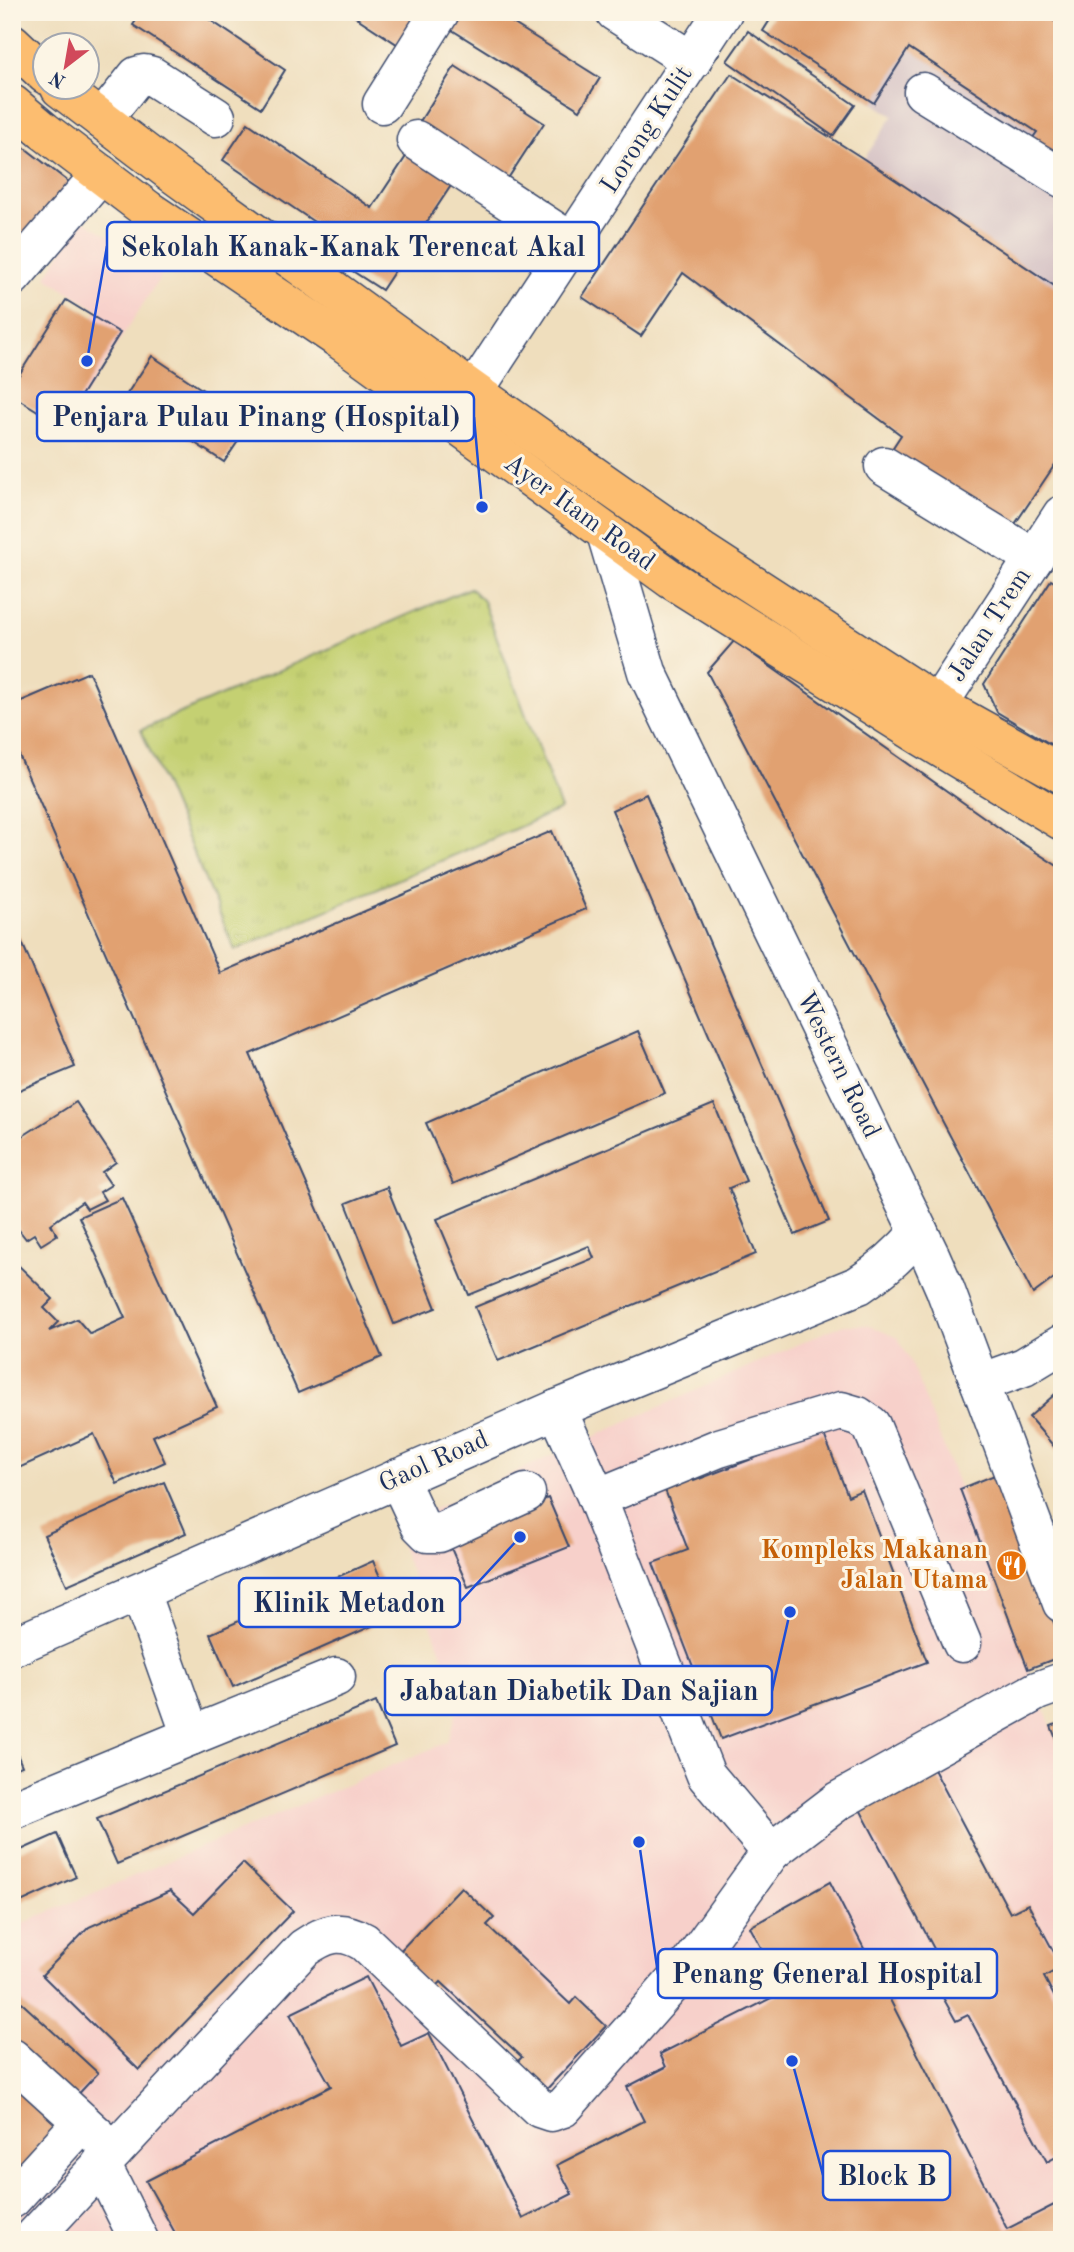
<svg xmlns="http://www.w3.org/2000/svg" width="1074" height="2252" font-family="'Old Standard TT',serif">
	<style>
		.built { fill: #f7d0ca }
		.industrial { fill: #d2bec2 }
		.grass { fill: url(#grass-tufts); stroke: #708068; stroke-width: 2 }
		.building { fill: #e1a171 }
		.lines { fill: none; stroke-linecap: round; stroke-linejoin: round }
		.minor-casing { stroke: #3b496c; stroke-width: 41 }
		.major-casing { stroke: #3b496c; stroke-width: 41 }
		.minor { stroke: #fff; stroke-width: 38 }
		.major { stroke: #fcbd6f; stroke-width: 38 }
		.labels { text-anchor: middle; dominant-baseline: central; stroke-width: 6; stroke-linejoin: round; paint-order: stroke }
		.street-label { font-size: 26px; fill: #1b2f5e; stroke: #fcf5e5 }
		.food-label { font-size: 26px; font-weight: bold; fill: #c56008; stroke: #fcf5e5; text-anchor: end }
		.leader { fill: none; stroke: #1d4ed8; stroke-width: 2.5 }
		.callout-dot { fill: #1d4ed8; stroke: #fcf5e5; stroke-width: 2.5 }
		.callout { fill: #fcf5e5; stroke: #1d4ed8; stroke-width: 2.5 }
		.callout-label { font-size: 28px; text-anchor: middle; font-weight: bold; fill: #1b2f5e }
	</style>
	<defs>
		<pattern id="grass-tufts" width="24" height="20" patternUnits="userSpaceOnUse" patternTransform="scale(1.75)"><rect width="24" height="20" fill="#c4d072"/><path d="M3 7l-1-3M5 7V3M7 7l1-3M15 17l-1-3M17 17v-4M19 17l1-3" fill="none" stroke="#a8b365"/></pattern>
	</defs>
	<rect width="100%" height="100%" fill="#fcf5e5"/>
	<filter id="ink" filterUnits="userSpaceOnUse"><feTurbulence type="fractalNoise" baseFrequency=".0143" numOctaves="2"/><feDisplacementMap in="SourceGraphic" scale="14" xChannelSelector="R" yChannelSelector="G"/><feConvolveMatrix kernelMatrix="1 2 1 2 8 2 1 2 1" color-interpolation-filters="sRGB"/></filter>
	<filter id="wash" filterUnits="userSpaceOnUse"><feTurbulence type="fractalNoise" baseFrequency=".00686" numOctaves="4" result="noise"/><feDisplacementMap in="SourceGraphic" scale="28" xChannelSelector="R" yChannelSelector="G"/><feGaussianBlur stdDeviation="1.57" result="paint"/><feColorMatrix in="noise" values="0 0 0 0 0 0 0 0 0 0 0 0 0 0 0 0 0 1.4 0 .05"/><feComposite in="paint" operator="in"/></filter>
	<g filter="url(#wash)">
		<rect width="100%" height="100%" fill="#efdebd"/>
		<g class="built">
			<path d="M82,219L164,271L63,430L34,411L98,310L46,277Z"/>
			<path d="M844,1325H868L898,1338L911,1362L1062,1755V2240H12V1928L447,1742L460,1702L394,1527L827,1331Z"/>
		</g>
		<path class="industrial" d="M775,12H1062V291L864,159L893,116L763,31Z"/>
		<path class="grass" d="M470,588L483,601L561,809L235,950L141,730Z"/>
		<g id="blocks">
			<g class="building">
				<path d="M142,12H198L285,70L261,108L133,25Z"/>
				<path d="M348,12H426L403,48Z"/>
				<path d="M453,12H495L600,78L580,110L444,25Z"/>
				<path d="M775,12H1040L1062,26V158L1032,139L1037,132L909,48L874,103L763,31Z"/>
				<path d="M748,31L855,105L833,136L727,61Z"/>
				<path d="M455,66L544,123L505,183L417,126Z"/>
				<path d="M731,74L864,159L1062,291V454L1013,527L890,452L901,435L683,273L641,336L582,297Z"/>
				<path d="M248,123L372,208L411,149L456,178L382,290L337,261L348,245L223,160Z"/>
				<path d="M12,138L70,183L12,253Z"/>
				<path d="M66,300L120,333L62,426L12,395V386Z"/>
				<path d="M152,356L251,422L224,462L125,397Z"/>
				<path d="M1051,580L1062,587V751L997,712L984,684Z"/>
				<path d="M734,641L1005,832L1062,869V1272L1033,1294L707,672Z"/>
				<path d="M89,672L220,973L552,831L586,909L250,1054L382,1357L298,1393L12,739V705Z"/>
				<path d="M646,794L829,1221L795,1235L612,810Z"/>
				<path d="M12,919L75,1067L12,1093Z"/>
				<path d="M638,1031L665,1093L453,1184L426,1123Z"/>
				<path d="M76,1102L116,1162L102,1172L111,1185L100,1192L105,1200L87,1209L82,1202L51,1224L57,1235L41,1245L34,1234L26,1239L12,1221V1143Z"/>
				<path d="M714,1104L746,1181L729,1188L756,1254L498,1361L475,1307L594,1258L589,1246L469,1295L437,1219Z"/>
				<path d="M387,1187L436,1308L394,1324L346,1203Z"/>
				<path d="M122,1198L217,1407L153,1436L165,1462L117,1484L94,1434L12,1471V1259L53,1299L44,1308L58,1322L49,1331L77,1319L90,1334L125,1318L79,1217Z"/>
				<path d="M1062,1388V1456L1029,1417Z"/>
				<path d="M823,1432L848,1496L862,1490L927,1662L721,1739L653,1563L688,1550L662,1482L690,1470L694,1481Z"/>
				<path d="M997,1474L1062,1644V1656L1028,1669L960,1489Z"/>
				<path d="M164,1482L186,1533L67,1585L44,1535Z"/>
				<path d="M548,1498L569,1547L468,1587L447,1539Z"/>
				<path d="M373,1561L397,1615L233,1687L210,1634Z"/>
				<path d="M376,1702L395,1746L117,1864L97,1819Z"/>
				<path d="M1062,1722V1754L1051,1726Z"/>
				<path d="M12,1742L22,1766L12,1770Z"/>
				<path d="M929,1760L1010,1913L1028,1904L1062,1967L1044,1977L1062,2011V2154L1047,2162L968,2015L956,2021L926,1967L940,1960L854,1798Z"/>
				<path d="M57,1834L76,1877L12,1906V1854Z"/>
				<path d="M243,1863L293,1911L139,2070L42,1975L89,1927L170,1891L194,1913Z"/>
				<path d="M830,1882L1007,2229L1062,2201V2234L1051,2240H179L146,2181L331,2086L290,2014L366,1977L401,2046L429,2033L523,2219L572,2194L557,2165L644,2121L627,2087L666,2067L660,2054L785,1991L750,1927Z"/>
				<path d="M461,1887L494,1918L487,1925L570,2004L576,1997L606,2026L544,2092L515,2064L522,2057L441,1982L433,1990L396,1955Z"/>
				<path d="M12,1994L98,2073L72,2101L12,2047Z"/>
				<path d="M12,2080L64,2126L12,2183Z"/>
			</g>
		</g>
	</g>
	<g filter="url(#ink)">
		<use href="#blocks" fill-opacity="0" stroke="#3b496c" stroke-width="2"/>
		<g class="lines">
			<defs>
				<g id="minor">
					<path d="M615,12L692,61"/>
					<path d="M923,92L1062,178"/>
					<path d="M382,104L440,12"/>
					<path d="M102,120L137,76L144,74L152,76L216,117"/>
					<path d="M416,140L573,243"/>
					<path d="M12,277L101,174"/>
					<path d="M455,420L723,12"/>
					<path d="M884,466L1034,558"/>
					<path d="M606,533L647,672L931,1257L945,1289L1062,1603"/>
					<path d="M921,735L938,705L1062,515"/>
					<path d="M980,1383L1024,1367L1062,1344"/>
					<path d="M398,1478L420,1525L428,1533H439L526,1493"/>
					<path d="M597,1498L719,1448L841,1411L858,1416L871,1425L962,1643"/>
					<path d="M12,1647L557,1409L859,1285C882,1270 901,1253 919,1232"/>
					<path d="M191,1736L336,1677"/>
					<path d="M12,1810L191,1736L140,1592"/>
					<path d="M771,1852L838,1801L1037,1691L1062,1682"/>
					<path d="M12,2058L114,2151"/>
					<path d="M101,2164L139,2240"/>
					<path d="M12,2199L82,2122"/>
					<path d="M31,2240L304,1948C326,1933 340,1928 364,1942L539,2108L551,2112L563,2108L690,1964L771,1852L706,1775L597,1498L557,1409"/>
				</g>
				<g id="major">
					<path d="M12,43L46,75"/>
					<path d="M60,88L172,173L473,391L704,553L938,705L1062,774"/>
					<path d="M12,104L44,131L148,210L339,339L672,580L921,736L1062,821"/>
				</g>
			</defs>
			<use href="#minor" class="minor-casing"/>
			<use href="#major" class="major-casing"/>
			<use href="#minor" class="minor"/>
			<use href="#major" class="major"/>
		</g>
	</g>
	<defs>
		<symbol id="restaurant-disc" viewBox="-11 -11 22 22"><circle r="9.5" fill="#e8710a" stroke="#fcf5e5"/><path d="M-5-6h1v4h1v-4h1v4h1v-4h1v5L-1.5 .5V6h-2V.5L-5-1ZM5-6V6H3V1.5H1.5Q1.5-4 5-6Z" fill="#fff"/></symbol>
	</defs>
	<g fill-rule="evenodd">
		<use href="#restaurant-disc" x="994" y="1548" width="35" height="35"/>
	</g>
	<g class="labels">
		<g class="street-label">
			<text transform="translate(647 130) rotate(-57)">Lorong Kulit</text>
			<text transform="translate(579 513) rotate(36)">Ayer Itam Road</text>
			<text transform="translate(990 625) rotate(-57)">Jalan Trem</text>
			<text transform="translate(838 1065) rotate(64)">Western Road</text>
			<text transform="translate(434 1462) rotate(-24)">Gaol Road</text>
		</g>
		<g class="food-label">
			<text x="988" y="1551">Kompleks Makanan<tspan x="988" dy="30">Jalan Utama</tspan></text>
		</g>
	</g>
	<path class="leader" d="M87 361L107 246M482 507L474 417M520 1537L460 1602M790 1612L772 1691M639 1842L658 1974M792 2061L823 2175"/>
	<g class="callout-dot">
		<circle cx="87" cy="361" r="7"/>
		<circle cx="482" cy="507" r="7"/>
		<circle cx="520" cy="1537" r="7"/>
		<circle cx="790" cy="1612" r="7"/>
		<circle cx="639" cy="1842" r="7"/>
		<circle cx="792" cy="2061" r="7"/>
	</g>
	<g class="callout">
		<rect x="107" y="222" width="492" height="49" rx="7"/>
		<rect x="37" y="392" width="437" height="49" rx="7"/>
		<rect x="239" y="1578" width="221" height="49" rx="7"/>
		<rect x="385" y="1666" width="387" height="49" rx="7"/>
		<rect x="658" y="1949" width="339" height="49" rx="7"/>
		<rect x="823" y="2151" width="127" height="49" rx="7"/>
	</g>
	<g class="callout-label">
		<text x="353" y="256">Sekolah Kanak-Kanak Terencat Akal</text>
		<text x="256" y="426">Penjara Pulau Pinang (Hospital)</text>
		<text x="349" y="1612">Klinik Metadon</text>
		<text x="579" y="1700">Jabatan Diabetik Dan Sajian</text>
		<text x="827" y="1983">Penang General Hospital</text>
		<text x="887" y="2185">Block B</text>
	</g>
	<rect width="1074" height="2252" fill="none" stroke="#fcf5e5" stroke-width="42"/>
	<g transform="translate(66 66) rotate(211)"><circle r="33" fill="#fcf5e5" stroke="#a2a6af" stroke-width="2"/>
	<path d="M0-5L12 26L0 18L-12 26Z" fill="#d1495b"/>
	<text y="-10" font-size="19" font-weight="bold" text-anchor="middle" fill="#1b2f5e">N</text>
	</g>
</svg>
